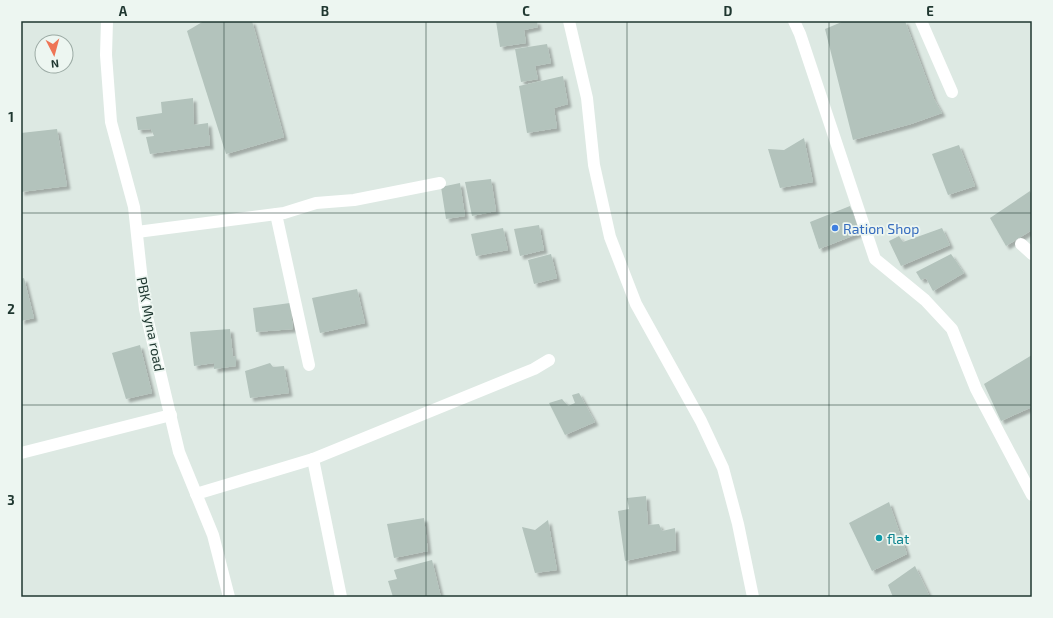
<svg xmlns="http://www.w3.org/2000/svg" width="1053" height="618" font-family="'Exo 2',sans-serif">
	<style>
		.building { fill: #b3c3bc; filter: url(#shadow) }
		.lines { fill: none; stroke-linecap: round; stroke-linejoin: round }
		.street { stroke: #fff; stroke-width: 12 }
		.grid { fill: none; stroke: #1f3730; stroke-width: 1; stroke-opacity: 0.55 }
		.shop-dot { fill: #3f7fe0; stroke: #edf6f1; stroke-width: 1.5 }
		.culture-dot { fill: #0f9aa8; stroke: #edf6f1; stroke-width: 1.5 }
		.labels { text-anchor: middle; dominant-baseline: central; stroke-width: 3.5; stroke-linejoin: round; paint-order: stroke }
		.shop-label { font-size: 14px; fill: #366cbe; stroke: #edf6f1; text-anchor: start }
		.street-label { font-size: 14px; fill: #1f3730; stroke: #edf6f1 }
		.culture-label { font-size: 14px; fill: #0d838f; stroke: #edf6f1; text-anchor: start }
		.neatline { fill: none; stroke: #1f3730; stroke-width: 1.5 }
		.grid-label { font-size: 13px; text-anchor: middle; font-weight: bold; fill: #1f3730 }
	</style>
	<defs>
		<filter id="shadow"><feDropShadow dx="3.5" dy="3.5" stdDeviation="1" flood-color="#0004"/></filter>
	</defs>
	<rect width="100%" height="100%" fill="#dde9e3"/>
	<g class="building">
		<path d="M204,21H252L284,137L226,154L187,31Z"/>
		<path d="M496,21H537L538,27L524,30L526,43L500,47Z"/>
		<path d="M844,21H905L934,99L942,113L911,124L853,140L825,29Z"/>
		<path d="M547,44L551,63L535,66L538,79L521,82L515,49Z"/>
		<path d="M563,76L568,104L554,108L557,128L527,133L519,86Z"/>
		<path d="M193,98L194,125L208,123L210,146H205L150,154L146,137L154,136L151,129L138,130L136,117L162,113L161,102Z"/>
		<path d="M57,129L67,186L21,192V133Z"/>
		<path d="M804,138L813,182L780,188L768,149L784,150Z"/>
		<path d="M959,145L975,186L948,195L932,154Z"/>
		<path d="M491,179L496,211L472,216L465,182Z"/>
		<path d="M460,183L465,216L446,219L441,187Z"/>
		<path d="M1030,191L1032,196V230L1006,246L990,218Z"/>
		<path d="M850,206L860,233L819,249L810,222Z"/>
		<path d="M539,225L544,250L520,256L514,229Z"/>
		<path d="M503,228L508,250L476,256L471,234Z"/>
		<path d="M942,228L950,245L901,266L889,241L899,236L903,242Z"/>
		<path d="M551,254L557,278L534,284L528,260Z"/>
		<path d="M951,254L964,273L933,291L926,278L921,280L916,272Z"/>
		<path d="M24,278L34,318L21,321V279Z"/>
		<path d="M357,289L365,323L320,333L312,298Z"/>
		<path d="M290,303L293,329L256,332L253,308Z"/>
		<path d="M230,329L233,357L236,356V366L214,369V363L194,366L190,332Z"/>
		<path d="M140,345L152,393L126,399L112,353Z"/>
		<path d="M1032,355V407L1001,421L984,384Z"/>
		<path d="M270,363L273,367L284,366L289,393L250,398L245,371Z"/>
		<path d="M579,393L595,422L565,435L549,403L562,399L568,406L575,403L572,395Z"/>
		<path d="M646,496L648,525L659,524L662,531L675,528L676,550L625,561L618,511L629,509L627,498Z"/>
		<path d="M889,502L907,554L872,571L849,523Z"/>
		<path d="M424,518L428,551L394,558L387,524Z"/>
		<path d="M548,520L557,570L535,573L522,527L535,530Z"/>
		<path d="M432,560L441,597H393L388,581L397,579L394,570Z"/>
		<path d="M915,566L930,597H893L888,585Z"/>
	</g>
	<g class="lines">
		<g class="street">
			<path d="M107,21L106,55L111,122L134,207L145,309L179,452L213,535L229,597"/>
			<path d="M569,21L587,98L594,165L610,237L636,304L701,421L723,468L738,524L753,597"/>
			<path d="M794,21L800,34L875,259L925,300L952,329L976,389L1032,495"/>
			<path d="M921,21L952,92"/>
			<path d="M276,214L309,365"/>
			<path d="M137,232L284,213L316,203L354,200L440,183"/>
			<path d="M1021,244L1032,254"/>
			<path d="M21,453L171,415"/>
			<path d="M313,459L341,597"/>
			<path d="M196,494L313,459L534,369L549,360"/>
		</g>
	</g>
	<path class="grid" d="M224,21V597M426,21V597M627,21V597M829,21V597M21,213H1032M21,405H1032"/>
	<circle class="shop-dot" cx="835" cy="228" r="4"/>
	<circle class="culture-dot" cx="879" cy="538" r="4"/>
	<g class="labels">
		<g class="shop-label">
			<text x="843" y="228">Ration Shop</text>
		</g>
		<g class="street-label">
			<text transform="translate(151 324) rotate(79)">PBK Myna road</text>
		</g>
		<g class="culture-label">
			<text x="887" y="538">flat</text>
		</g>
	</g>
	<rect width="1053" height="618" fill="none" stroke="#edf6f1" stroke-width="44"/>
	<g transform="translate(54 54) rotate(174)"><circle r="19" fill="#edf6f1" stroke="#9baaa4"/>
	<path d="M0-3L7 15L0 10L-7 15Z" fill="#ee7556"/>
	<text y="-6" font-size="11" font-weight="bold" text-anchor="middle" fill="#1f3730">N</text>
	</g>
	<rect x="22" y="22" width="1009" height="574" class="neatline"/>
	<g class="grid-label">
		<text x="123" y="16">A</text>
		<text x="325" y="16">B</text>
		<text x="526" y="16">C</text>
		<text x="728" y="16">D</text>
		<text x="930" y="16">E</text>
		<text x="11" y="122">1</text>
		<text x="11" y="314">2</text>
		<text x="11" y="505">3</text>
	</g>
</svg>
